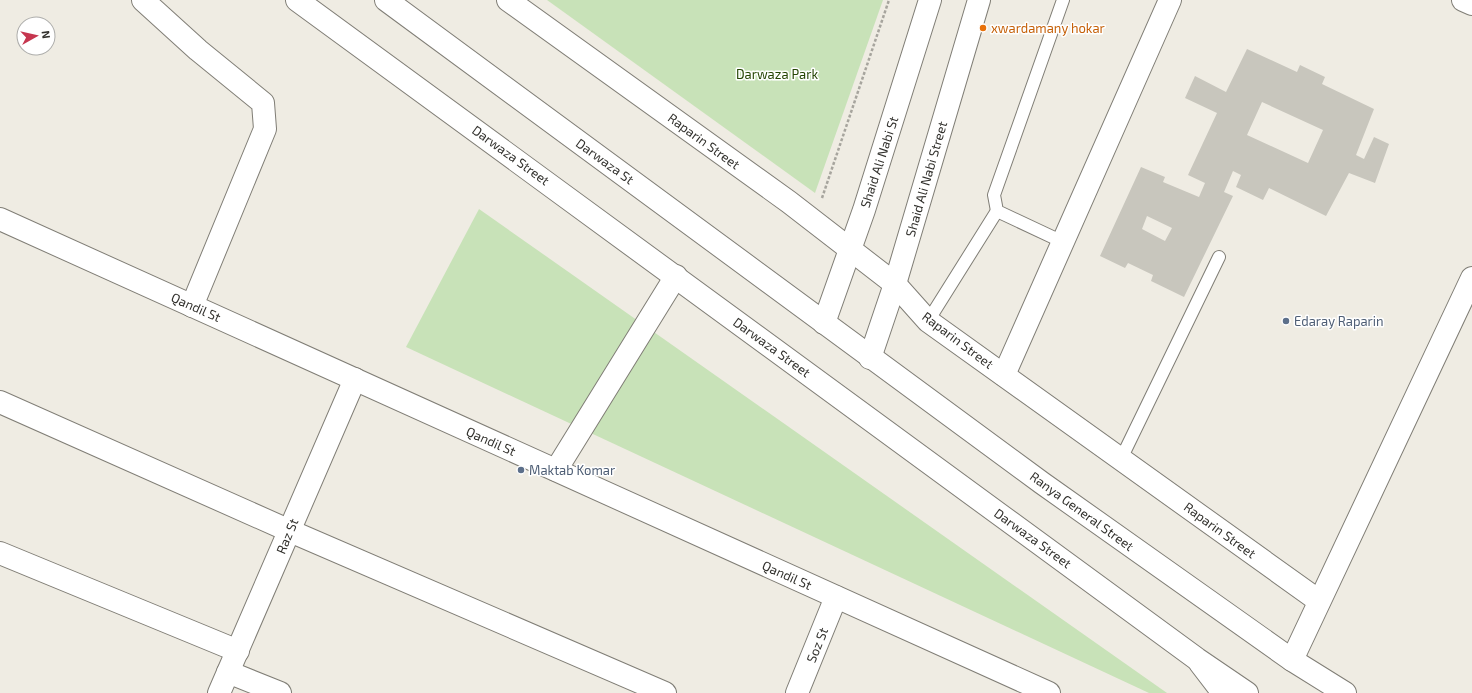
<svg xmlns="http://www.w3.org/2000/svg" width="1472" height="693" font-family="'Exo 2',sans-serif">
	<style>
		.green { fill: #c8e2b8 }
		.building { fill: #c8c6bd; fill-rule: evenodd }
		.lines { fill: none; stroke-linecap: round; stroke-linejoin: round }
		.service-casing { stroke: #807e76; stroke-width: 14 }
		.minor-casing { stroke: #807e76; stroke-width: 24 }
		.tertiary-casing { stroke: #807e76; stroke-width: 24 }
		.secondary-casing { stroke: #807e76; stroke-width: 24 }
		.trunk-casing { stroke: #807e76; stroke-width: 24 }
		.path { stroke: #a7a59e; stroke-width: 2.5; stroke-dasharray: 3 2; stroke-linecap: butt }
		.service { stroke: #fff; stroke-width: 12 }
		.minor { stroke: #fff; stroke-width: 22 }
		.tertiary { stroke: #fff; stroke-width: 22 }
		.secondary { stroke: #fff; stroke-width: 22 }
		.trunk { stroke: #fff; stroke-width: 22 }
		.food-dot { fill: #e8710a; stroke: #fff; stroke-width: 1.5 }
		.service-dot { fill: #5c6f8a; stroke: #fff; stroke-width: 1.5 }
		.labels { text-anchor: middle; dominant-baseline: central; stroke-width: 3; stroke-linejoin: round; paint-order: stroke }
		.food-label { font-size: 13px; fill: #c56008; stroke: #fff; text-anchor: start }
		.park-label { font-size: 13px; fill: #254504; stroke: #fff }
		.street-label { font-size: 13px; fill: #32312d; stroke: #fff }
		.service-label { font-size: 13px; fill: #4e5e75; stroke: #fff; text-anchor: start }
	</style>
	<rect width="100%" height="100%" fill="#efece3"/>
	<g class="green">
		<path d="M547,0H883L815,193Z"/>
		<path d="M479,209L1167,693H1149L406,347Z"/>
	</g>
	<path class="building" d="M1247,49L1297,72L1300,65L1325,77L1322,84L1374,109L1356,155L1364,159L1374,137L1389,144L1375,183L1349,173L1326,216L1269,188L1263,200L1236,187L1241,175L1233,171L1224,192L1233,196L1184,297L1151,281L1153,275L1128,263L1125,268L1100,256L1141,167L1165,177L1163,182L1199,197L1205,183L1188,175L1217,113L1185,98L1195,76L1226,92ZM1262,102L1323,130L1308,163L1247,135ZM1147,216L1172,228L1165,241L1142,229Z"/>
	<g class="lines">
		<defs>
			<g id="service">
				<path d="M1063,0L994,195L997,211L1063,242"/>
				<path d="M928,321L997,211"/>
				<path d="M1121,459L1219,257"/>
			</g>
			<g id="minor">
				<path d="M143,0L198,50L263,103L265,129L192,306"/>
				<path d="M1463,0L1472,4"/>
				<path d="M0,219L1049,693"/>
				<path d="M895,284L928,321L1319,601"/>
				<path d="M1004,375L1170,0"/>
				<path d="M0,402L290,531L665,693"/>
				<path d="M556,470L676,276"/>
				<path d="M0,553L238,651"/>
				<path d="M1292,660L1472,278"/>
				<path d="M1200,663L1223,693"/>
				<path d="M228,672L280,693"/>
				<path d="M219,693L355,379"/>
				<path d="M797,693L836,597"/>
			</g>
			<path id="tertiary" d="M508,0L789,202L895,284"/>
			<g id="secondary">
				<path d="M824,323L864,210L930,0"/>
				<path d="M870,358L895,284L979,0"/>
			</g>
			<g id="trunk">
				<path d="M297,0L1197,659L1247,693"/>
				<path d="M386,0L1042,483L1292,660L1345,693"/>
			</g>
		</defs>
		<use href="#service" class="service-casing"/>
		<use href="#minor" class="minor-casing"/>
		<use href="#tertiary" class="tertiary-casing"/>
		<use href="#secondary" class="secondary-casing"/>
		<use href="#trunk" class="trunk-casing"/>
		<path class="path" d="M822,198L889,0"/>
		<use href="#service" class="service"/>
		<use href="#minor" class="minor"/>
		<use href="#tertiary" class="tertiary"/>
		<use href="#secondary" class="secondary"/>
		<use href="#trunk" class="trunk"/>
	</g>
	<circle class="food-dot" cx="983" cy="28" r="4"/>
	<g class="service-dot">
		<circle cx="1286" cy="321" r="4"/>
		<circle cx="521" cy="470" r="4"/>
	</g>
	<g class="labels">
		<g class="food-label">
			<text x="991" y="28">xwardamany hokar</text>
		</g>
		<g class="park-label">
			<text x="777" y="74">Darwaza Park</text>
		</g>
		<g class="street-label">
			<text transform="translate(704 141) rotate(36)">Raparin Street</text>
			<text transform="translate(511 155) rotate(36)">Darwaza Street</text>
			<text transform="translate(605 161) rotate(36)">Darwaza St</text>
			<text transform="translate(879 162) rotate(-72)">Shaid Ali Nabi St</text>
			<text transform="translate(926 179) rotate(-74)">Shaid Ali Nabi Street</text>
			<text transform="translate(196 307) rotate(24)">Qandil St</text>
			<text transform="translate(958 340) rotate(37)">Raparin Street</text>
			<text transform="translate(772 347) rotate(36)">Darwaza Street</text>
			<text transform="translate(491 441) rotate(24)">Qandil St</text>
			<text transform="translate(1082 511) rotate(36)">Ranya General Street</text>
			<text transform="translate(1220 530) rotate(36)">Raparin Street</text>
			<text transform="translate(287 536) rotate(-67)">Raz St</text>
			<text transform="translate(1033 538) rotate(36)">Darwaza Street</text>
			<text transform="translate(787 575) rotate(24)">Qandil St</text>
			<text transform="translate(817 645) rotate(-68)">Soz St</text>
		</g>
		<g class="service-label">
			<text x="1294" y="321">Edaray Raparin</text>
			<text x="529" y="470">Maktab Komar</text>
		</g>
	</g>
	<g transform="translate(36 36) rotate(82)"><circle r="19" fill="#ffffff" stroke="#adadab"/>
	<path d="M0-3L7 15L0 10L-7 15Z" fill="#c6364f"/>
	<text y="-6" font-size="11" font-weight="bold" text-anchor="middle" fill="#32312d">N</text>
	</g>
</svg>
